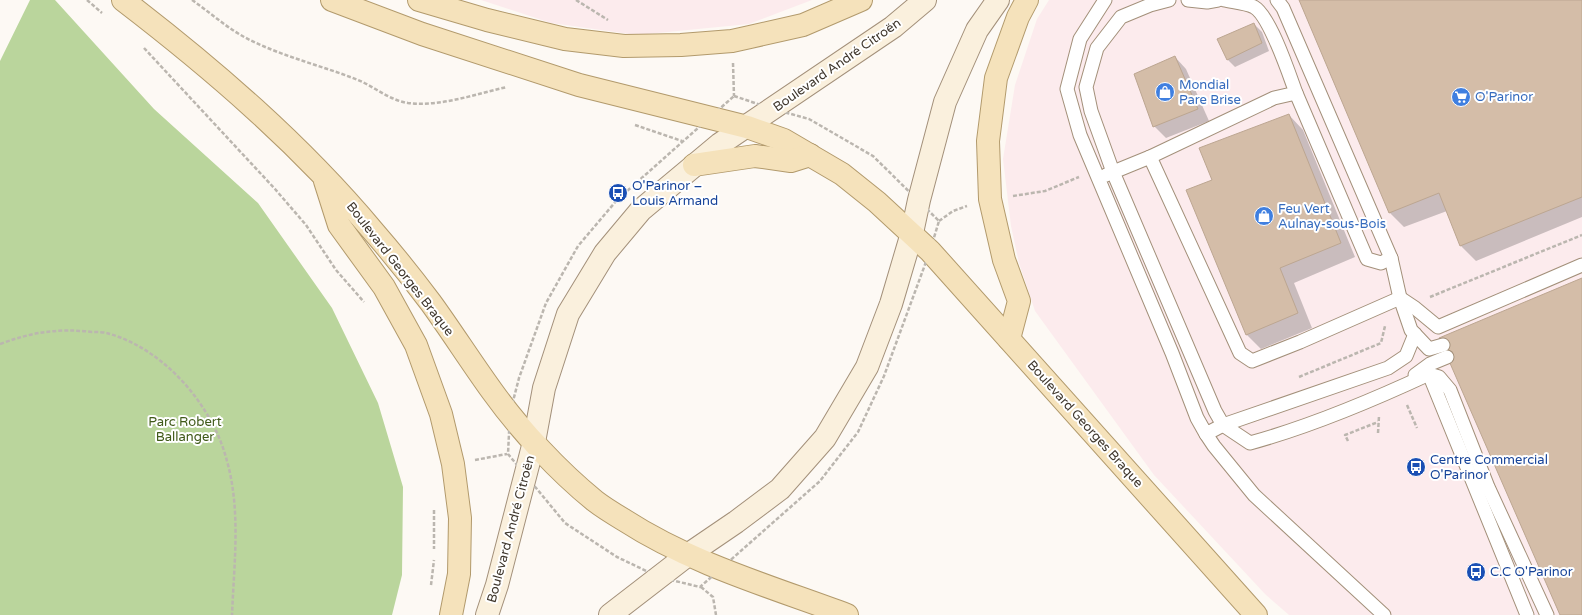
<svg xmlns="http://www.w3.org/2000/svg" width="1582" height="615" font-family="'Varela Round',sans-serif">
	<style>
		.industrial { fill: #fcebed }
		.green { fill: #bad59c }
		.shadow { fill: #0003 }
		.building { fill: #d4bda8; stroke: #bca691 }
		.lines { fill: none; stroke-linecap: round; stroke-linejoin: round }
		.service-casing { stroke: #a3907a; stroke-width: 15 }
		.secondary-casing { stroke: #a3907a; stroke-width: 24 }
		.primary-casing { stroke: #b29a6c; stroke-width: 24 }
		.path { stroke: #bbb6af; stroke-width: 2.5; stroke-dasharray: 4 2; stroke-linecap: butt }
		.service { stroke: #fff; stroke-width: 13 }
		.secondary { stroke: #faf0dd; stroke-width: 22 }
		.primary { stroke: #f5e2bb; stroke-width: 22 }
		.labels { text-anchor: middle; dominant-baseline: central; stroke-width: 4; stroke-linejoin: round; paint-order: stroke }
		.street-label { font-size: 13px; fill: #40382e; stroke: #fff }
		.shop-label { font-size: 13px; fill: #366cbe; stroke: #fff; text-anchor: start }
		.transit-label { font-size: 13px; fill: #164399; stroke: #fff; text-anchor: start }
		.park-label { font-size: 13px; fill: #405a19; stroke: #fff }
	</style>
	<rect width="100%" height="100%" fill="#fdf9f4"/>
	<g class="industrial">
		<path d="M481,0H812L749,24L637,35L551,23Z"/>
		<path d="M1049,0H1582V615H1289L1265,594L1154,475L1035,311L1019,263L1011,226L1003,159L1015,85L1037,19Z"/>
	</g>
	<path class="green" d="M30,0H55L154,109L258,203L332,308L378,403L403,487L402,575L392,615H0V61Z"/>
	<g class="shadow">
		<path d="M1301,0H1582V217L1476,261L1461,246L1447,211L1404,227L1390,213Z"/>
		<path d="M1254,24L1262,32L1269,51L1235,67L1227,59Z"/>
		<path d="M1175,57L1186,69L1209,121L1166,138L1154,126Z"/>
		<path d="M1289,115L1303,130L1355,257L1294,283L1312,328L1261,349L1246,334L1213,180Z"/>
	</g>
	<g class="building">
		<path d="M1299,0H1582V197L1460,246L1439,193L1389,213Z"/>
		<path d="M1254,23L1262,43L1227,60L1217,39Z"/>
		<path d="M1175,56L1198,109L1153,127L1134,74Z"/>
		<path d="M1289,114L1341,243L1280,268L1298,313L1246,335L1186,190L1212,180L1199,148Z"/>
		<path d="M1582,278V615H1560L1439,338Z"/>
	</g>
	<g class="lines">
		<defs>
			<g id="service">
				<path d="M1105,0L1080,39L1067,89L1080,135L1172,353L1197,418L1206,434L1223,425L1388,368L1406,356L1415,334"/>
				<path d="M1169,0L1150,5L1121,17L1097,48L1086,87L1091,111L1113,172L1215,411L1223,425L1250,443C1312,426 1371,401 1429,374L1439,377L1450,390L1488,487L1547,615"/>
				<path d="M1188,0L1207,2L1218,0"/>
				<path d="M1277,0L1283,8L1391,258L1400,298L1411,330L1429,349L1443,345"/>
				<path d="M1296,93L1367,259L1381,263L1391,258"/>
				<path d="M1150,157L1240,353L1252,361L1300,342L1400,298"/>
				<path d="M1106,175L1150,157L1274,98L1296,93C1289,74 1270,16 1254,7C1246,3 1233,2 1224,0"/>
				<path d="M1400,298L1415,308L1438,327L1582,265"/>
				<path d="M1429,374L1527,615"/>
				<path d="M1415,375L1430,364L1447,357"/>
				<path d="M1206,434L1214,446L1254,495L1384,615"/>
			</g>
			<g id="secondary">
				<path d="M487,615L497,585L534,442L544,388L568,314L605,253L641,210L720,144L893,27L925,0"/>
				<path d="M610,615L689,554L736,522L780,489L825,438L867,367L891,304L912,233L919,200L945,102L977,30L998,0"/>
			</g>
			<g id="primary">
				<path d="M123,0C213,69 300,144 373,231C393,254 413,279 431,303C452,332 471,362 492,391C520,430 558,471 595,501C604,508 614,514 624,520C692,564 772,587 847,615"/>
				<path d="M332,0L422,34L579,85L747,127L784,140L842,174L877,202L930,251L1256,615"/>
				<path d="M419,0L487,20L565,39L624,46L681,45L732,41L750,37L803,25L861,0"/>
				<path d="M694,165L755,156L791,161L810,155"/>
				<path d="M325,181L339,225L384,287L416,345L441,414L453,464L460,518L459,574L451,615"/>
				<path d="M1009,339L1019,301L1004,260L990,199L988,141L996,78L1018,17L1027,0"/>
			</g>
		</defs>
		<use href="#service" class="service-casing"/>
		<use href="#secondary" class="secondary-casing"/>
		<use href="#primary" class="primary-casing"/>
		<g class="path">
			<path d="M87,0L102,13"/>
			<path d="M192,0C211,13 229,30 250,40C284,57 323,66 358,80C375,87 389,100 408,103C441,107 475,94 507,87"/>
			<path d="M576,0L608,20"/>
			<path d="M144,48L275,189L306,225L336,270L364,302"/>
			<path d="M733,63L734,96"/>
			<path d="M734,96L773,109L809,119L873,156L939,221L930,251L884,376L858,432L820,481L700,587L659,577L617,557L565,523L508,454L510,413L519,378L546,303L578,246L617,200Z"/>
			<path d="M635,125L682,141"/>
			<path d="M1013,196L1045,191L1079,177"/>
			<path d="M939,221L953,211L967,206"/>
			<path d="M1430,297L1582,235"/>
			<path d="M0,344C32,332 59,328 92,332C98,332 105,332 110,334C165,350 213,406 227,461C241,511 234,564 232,615"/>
			<path d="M1299,377L1381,343L1385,326"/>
			<path d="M1407,405L1417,428"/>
			<path d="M1378,433L1379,416"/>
			<path d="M1348,441L1345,435L1378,422"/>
			<path d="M475,460L507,454"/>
			<path d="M434,510V549"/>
			<path d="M431,585L434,560"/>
			<path d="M701,587L713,597L716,615"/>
		</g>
		<use href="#service" class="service"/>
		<use href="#secondary" class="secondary"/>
		<use href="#primary" class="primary"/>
	</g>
	<defs>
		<symbol id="shop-disc" viewBox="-11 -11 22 22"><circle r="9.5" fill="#3f7fe0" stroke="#fff"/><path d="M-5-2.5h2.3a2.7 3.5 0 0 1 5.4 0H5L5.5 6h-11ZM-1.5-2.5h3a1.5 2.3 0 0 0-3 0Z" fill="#fff"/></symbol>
		<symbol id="supermarket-disc" viewBox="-11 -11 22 22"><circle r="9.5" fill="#3f7fe0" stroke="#fff"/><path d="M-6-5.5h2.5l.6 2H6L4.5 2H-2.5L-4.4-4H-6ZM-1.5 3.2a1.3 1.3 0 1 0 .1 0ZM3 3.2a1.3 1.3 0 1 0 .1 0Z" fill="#fff"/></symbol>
		<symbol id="bus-disc" viewBox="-11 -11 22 22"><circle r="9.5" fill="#1a4fb4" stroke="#fff"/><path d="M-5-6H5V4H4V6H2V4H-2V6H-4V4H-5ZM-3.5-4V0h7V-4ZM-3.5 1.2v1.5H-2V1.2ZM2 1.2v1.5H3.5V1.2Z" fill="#fff"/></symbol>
	</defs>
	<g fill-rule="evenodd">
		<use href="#shop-disc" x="1154" y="81" width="22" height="22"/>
		<use href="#supermarket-disc" x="1450" y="86" width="22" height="22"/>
		<use href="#bus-disc" x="607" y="182" width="22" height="22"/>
		<use href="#shop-disc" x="1253" y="205" width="22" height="22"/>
		<use href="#bus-disc" x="1405" y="456" width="22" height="22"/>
		<use href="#bus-disc" x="1465" y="561" width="22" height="22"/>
	</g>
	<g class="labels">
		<g class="street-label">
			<text transform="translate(837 65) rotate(-35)">Boulevard André Citroën</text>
			<text transform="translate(400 269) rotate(52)">Boulevard Georges Braque</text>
			<text transform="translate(1085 424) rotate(48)">Boulevard Georges Braque</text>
			<text transform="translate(511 529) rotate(-75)">Boulevard André Citroën</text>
		</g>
		<g class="shop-label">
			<text x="1179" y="85">Mondial<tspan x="1179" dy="15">Pare Brise</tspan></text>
			<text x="1475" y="97">O'Parinor</text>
			<text x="1278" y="209">Feu Vert<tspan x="1278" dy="15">Aulnay-sous-Bois</tspan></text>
		</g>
		<g class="transit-label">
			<text x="632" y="186">O'Parinor –<tspan x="632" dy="15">Louis Armand</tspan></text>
			<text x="1430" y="460">Centre Commercial<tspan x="1430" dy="15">O'Parinor</tspan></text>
			<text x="1490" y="572">C.C O'Parinor</text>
		</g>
		<g class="park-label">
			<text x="185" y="422">Parc Robert<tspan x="185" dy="15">Ballanger</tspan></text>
		</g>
	</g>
</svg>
